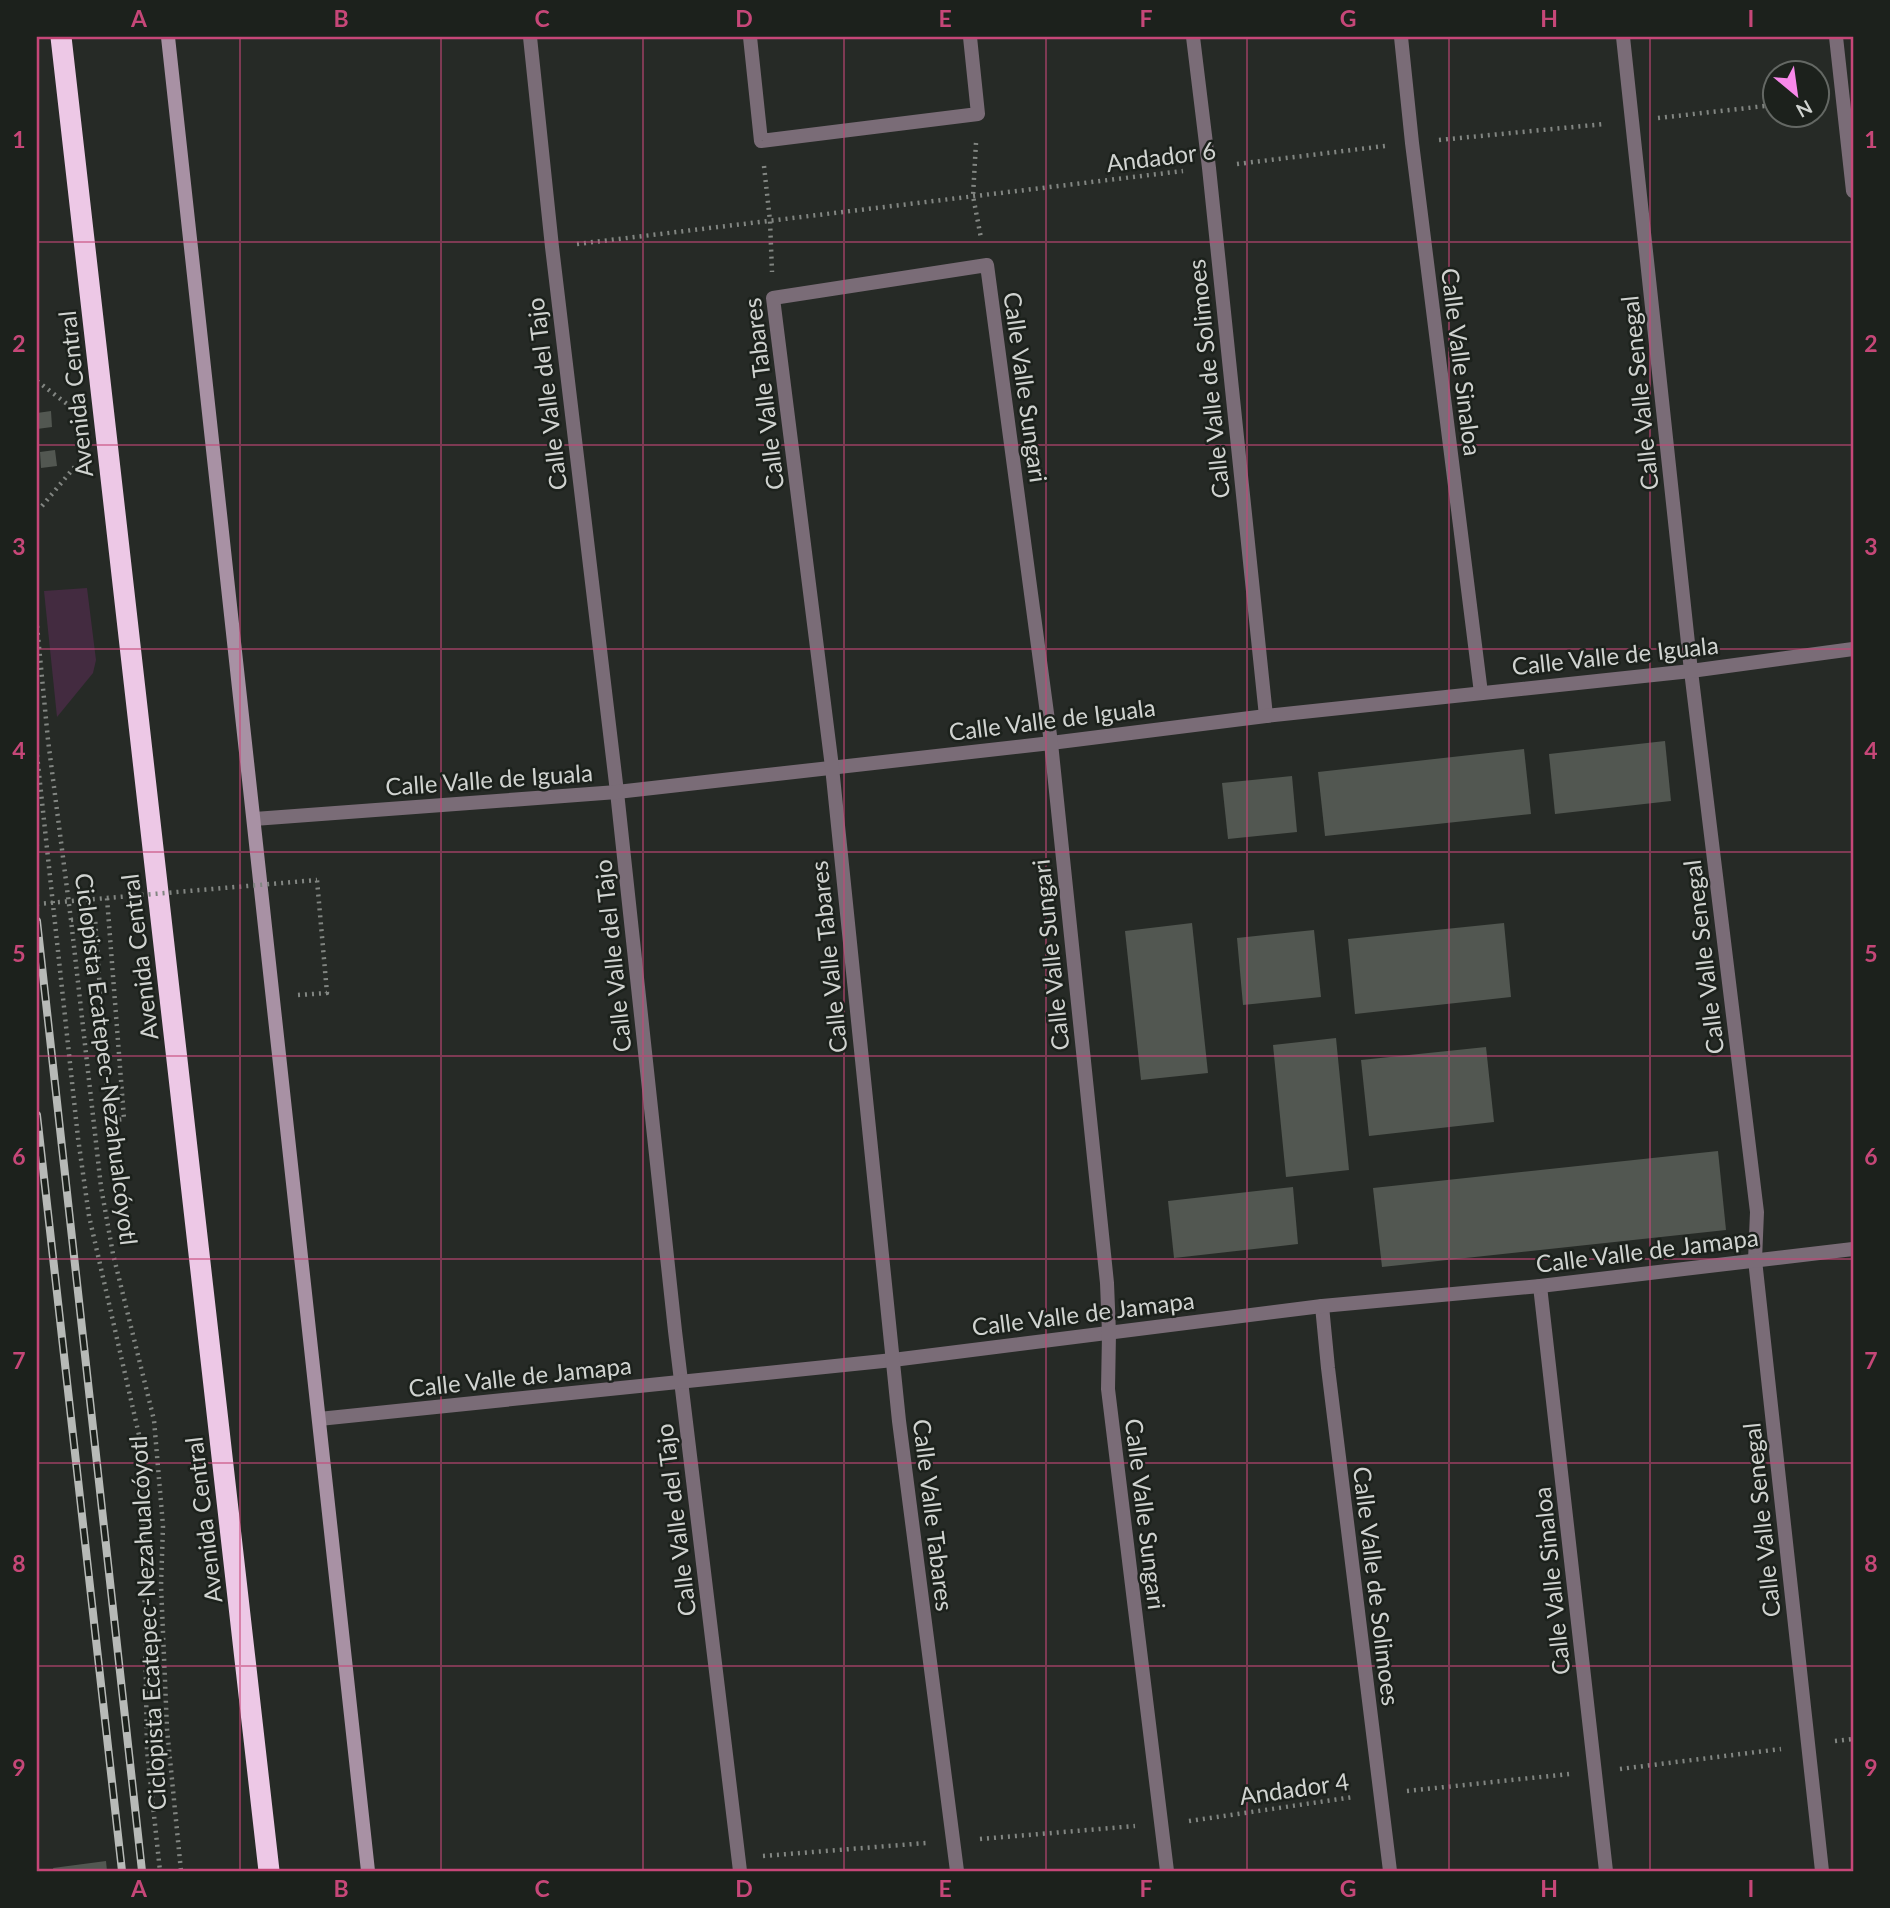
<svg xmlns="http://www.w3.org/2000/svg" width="1890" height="1908" font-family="Lato,sans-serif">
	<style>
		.green { fill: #432b40 }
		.building { fill: #525751 }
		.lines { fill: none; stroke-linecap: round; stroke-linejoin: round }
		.path { stroke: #828682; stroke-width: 4.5; stroke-dasharray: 2 5; stroke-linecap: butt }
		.street { stroke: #7a6c77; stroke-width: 14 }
		.secondary { stroke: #a891a4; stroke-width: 14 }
		.highway { stroke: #edc8e6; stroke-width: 21 }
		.rail-casing { stroke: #b7bab7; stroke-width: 8 }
		.rail { stroke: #1c211c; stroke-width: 5; stroke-dasharray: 16; stroke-linecap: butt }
		.path-bridge { stroke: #828682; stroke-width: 4.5; stroke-dasharray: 2 5; stroke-linecap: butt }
		.grid { fill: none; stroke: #c64778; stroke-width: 2; stroke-opacity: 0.55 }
		.labels { text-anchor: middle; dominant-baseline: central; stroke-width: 5; stroke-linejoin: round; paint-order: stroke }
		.street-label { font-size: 24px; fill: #d0d3d0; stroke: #1c211c }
		.neatline { fill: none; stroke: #c64778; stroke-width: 2.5 }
		.grid-label { font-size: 23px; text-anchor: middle; font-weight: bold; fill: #c64778 }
	</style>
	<rect width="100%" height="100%" fill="#262a26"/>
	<path class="green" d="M87,588L96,660L93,673L57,717L44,591Z"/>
	<g class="building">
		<path d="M51,411L52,427L37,429V413Z"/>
		<path d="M55,450L57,466L41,468L40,452Z"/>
		<path d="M1665,741L1671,801L1555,814L1549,754Z"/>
		<path d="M1524,749L1531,814L1325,836L1318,772Z"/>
		<path d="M1292,776L1297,832L1228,839L1222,783Z"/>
		<path d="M1192,923L1208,1073L1141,1080L1125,931Z"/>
		<path d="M1504,923L1511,997L1355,1014L1348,939Z"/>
		<path d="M1314,930L1321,997L1243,1005L1237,938Z"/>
		<path d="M1336,1038L1349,1170L1286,1177L1273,1045Z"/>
		<path d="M1486,1047L1494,1122L1369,1136L1361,1060Z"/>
		<path d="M1718,1151L1726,1230L1382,1267L1373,1188Z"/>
		<path d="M1293,1187L1298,1244L1174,1258L1168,1201Z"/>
		<path d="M106,1861L107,1871H54L53,1868Z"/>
	</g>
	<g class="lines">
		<g class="path">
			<path d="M1658,118L1774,105"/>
			<path d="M1439,140L1604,124"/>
			<path d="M976,143L973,196L981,238"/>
			<path d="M1237,164L1385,146"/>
			<path d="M764,166L770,221L772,272"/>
			<path d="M577,244L1183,171"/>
			<path d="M37,381L71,407"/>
			<path d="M42,506L77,464"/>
			<path d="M37,626L48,740L71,920L101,1187L113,1254L154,1420L163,1526L161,1585L167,1729L181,1871"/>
			<path d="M37,755L78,1138L89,1216L139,1435L143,1504L147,1750L160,1871"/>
			<path d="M71,920L95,918L109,1121L124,1119L107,898"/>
			<path d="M298,995L327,993L317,880"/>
			<path d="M1835,1741L1853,1739"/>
			<path d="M1620,1769L1781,1749"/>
			<path d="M1407,1791L1569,1774"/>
			<path d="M1189,1821L1354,1797"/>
			<path d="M980,1839L1135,1826"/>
			<path d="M763,1856L926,1843"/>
		</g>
		<g class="street">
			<path d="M530,37L552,247L617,792L675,1331L740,1871"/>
			<path d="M750,37L761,141L978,114L970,37"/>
			<path d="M1193,37L1209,168L1266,716"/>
			<path d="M1401,37L1412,143L1481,693"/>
			<path d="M1623,37L1691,671L1757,1212L1755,1260L1822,1871"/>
			<path d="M1836,37L1853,191"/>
			<path d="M254,819L617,792L1051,743L1266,716L1691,671L1853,649"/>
			<path d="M1540,1286L1606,1871"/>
			<path d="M1322,1306L1328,1368L1390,1871"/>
			<path d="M319,1419L893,1360L1322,1306L1540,1286L1853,1249"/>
			<path d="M957,1871L899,1421L832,767L773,298L987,265L1051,743L1107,1283L1109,1333L1108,1389L1167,1871"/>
		</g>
		<path class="secondary" d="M168,37L368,1871"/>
		<path class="highway" d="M61,37L269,1871"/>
		<defs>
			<g id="rail">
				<path d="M37,921L142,1871"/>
				<path d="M37,1115L122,1871"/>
			</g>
		</defs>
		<use href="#rail" class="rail-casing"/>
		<use href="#rail" class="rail"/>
		<path class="path-bridge" d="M37,904L317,880"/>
	</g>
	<path class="grid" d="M240,37V1871M441,37V1871M643,37V1871M844,37V1871M1046,37V1871M1247,37V1871M1449,37V1871M1650,37V1871M37,242H1853M37,445H1853M37,649H1853M37,852H1853M37,1056H1853M37,1259H1853M37,1463H1853M37,1666H1853"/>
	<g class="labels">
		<g class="street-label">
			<text transform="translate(1161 156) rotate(-7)">Andador 6</text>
			<text transform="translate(1462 362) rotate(83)">Calle Valle Sinaloa</text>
			<text transform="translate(1208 379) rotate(-96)">Calle Valle de Solimoes</text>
			<text transform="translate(1026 387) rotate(82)">Calle Valle Sungari</text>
			<text transform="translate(1639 393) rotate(-96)">Calle Valle Senegal</text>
			<text transform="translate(75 394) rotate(-96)">Avenida Central</text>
			<text transform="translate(546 394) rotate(-97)">Calle Valle del Tajo</text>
			<text transform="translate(763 394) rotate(-97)">Calle Valle Tabares</text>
			<text transform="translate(1615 655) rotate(-6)">Calle Valle de Iguala</text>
			<text transform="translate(1052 719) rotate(-7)">Calle Valle de Iguala</text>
			<text transform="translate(489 779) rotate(-4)">Calle Valle de Iguala</text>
			<text transform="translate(1050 955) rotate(-96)">Calle Valle Sungari</text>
			<text transform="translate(612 956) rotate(-96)">Calle Valle del Tajo</text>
			<text transform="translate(139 957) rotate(-97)">Avenida Central</text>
			<text transform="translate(828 957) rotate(-96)">Calle Valle Tabares</text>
			<text transform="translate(1703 957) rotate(-97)">Calle Valle Senegal</text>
			<text transform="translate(107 1059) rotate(83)">Ciclopista Ecatepec-Nezahualcóyotl</text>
			<text transform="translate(1647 1250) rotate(-7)">Calle Valle de Jamapa</text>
			<text transform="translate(1083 1313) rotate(-7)">Calle Valle de Jamapa</text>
			<text transform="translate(520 1376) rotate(-6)">Calle Valle de Jamapa</text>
			<text transform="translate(1146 1514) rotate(83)">Calle Valle Sungari</text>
			<text transform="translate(934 1515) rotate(83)">Calle Valle Tabares</text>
			<text transform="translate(203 1520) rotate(-97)">Avenida Central</text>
			<text transform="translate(675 1520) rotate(-97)">Calle Valle del Tajo</text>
			<text transform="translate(1761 1520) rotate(-96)">Calle Valle Senegal</text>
			<text transform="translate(1551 1581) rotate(-96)">Calle Valle Sinaloa</text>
			<text transform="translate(1377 1586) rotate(83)">Calle Valle de Solimoes</text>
			<text transform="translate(147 1623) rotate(-93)">Ciclopista Ecatepec-Nezahualcóyotl</text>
			<text transform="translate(1294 1788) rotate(-8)">Andador 4</text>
		</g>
	</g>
	<rect width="1890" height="1908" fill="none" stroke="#1c211c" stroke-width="77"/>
	<g transform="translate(1796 94) rotate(151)"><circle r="33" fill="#1c211c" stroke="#646864" stroke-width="2"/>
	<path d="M0-5L12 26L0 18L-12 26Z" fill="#f888ea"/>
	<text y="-10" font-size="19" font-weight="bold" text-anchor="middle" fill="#d0d3d0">N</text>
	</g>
	<rect x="38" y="38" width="1814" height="1832" class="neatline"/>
	<g class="grid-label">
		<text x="139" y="27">A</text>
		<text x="341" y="27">B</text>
		<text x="542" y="27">C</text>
		<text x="744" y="27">D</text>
		<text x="945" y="27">E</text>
		<text x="1146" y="27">F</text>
		<text x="1348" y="27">G</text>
		<text x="1549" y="27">H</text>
		<text x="1751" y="27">I</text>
		<text x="19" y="148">1</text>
		<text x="1871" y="148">1</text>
		<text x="19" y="352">2</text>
		<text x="1871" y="352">2</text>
		<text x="19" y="555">3</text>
		<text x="1871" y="555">3</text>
		<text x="19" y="759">4</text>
		<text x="1871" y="759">4</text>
		<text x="19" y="962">5</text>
		<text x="1871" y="962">5</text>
		<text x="19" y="1165">6</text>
		<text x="1871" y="1165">6</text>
		<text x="19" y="1369">7</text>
		<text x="1871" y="1369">7</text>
		<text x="19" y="1572">8</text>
		<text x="1871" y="1572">8</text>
		<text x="19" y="1776">9</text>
		<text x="1871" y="1776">9</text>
		<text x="139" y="1897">A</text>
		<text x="341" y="1897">B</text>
		<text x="542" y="1897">C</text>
		<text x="744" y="1897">D</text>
		<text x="945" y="1897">E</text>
		<text x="1146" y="1897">F</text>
		<text x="1348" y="1897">G</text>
		<text x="1549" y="1897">H</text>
		<text x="1751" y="1897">I</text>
	</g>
</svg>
